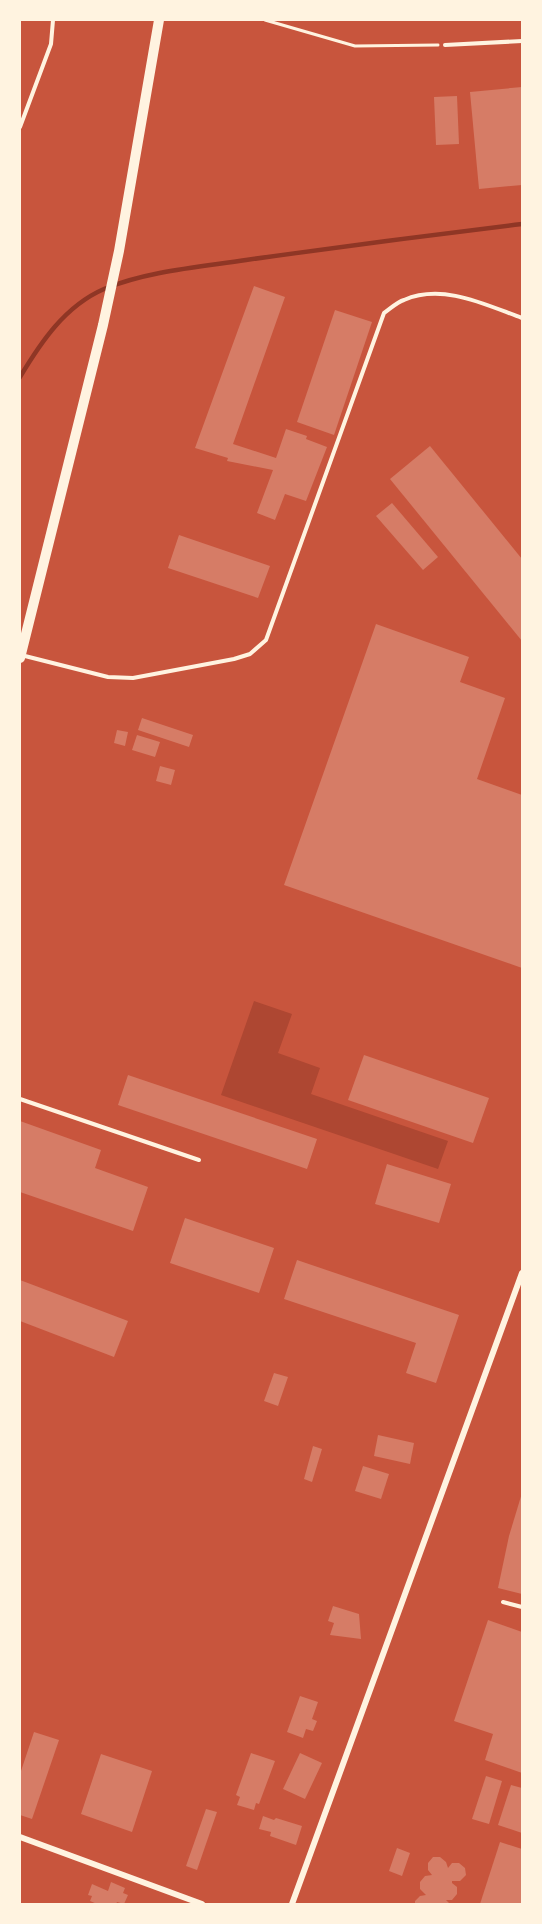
<svg xmlns="http://www.w3.org/2000/svg" width="542" height="1924" font-family="'IBM Plex Sans',sans-serif">
	<style>
		.green { fill: #ae4732 }
		.lines { fill: none; stroke-linecap: round; stroke-linejoin: round }
		.stream { stroke: #8f3625; stroke-width: 4.5 }
		.building { fill: #d67c66 }
		.path { stroke: #fff3e0; stroke-width: 3 }
		.service { stroke: #fff3e0; stroke-width: 4 }
		.minor { stroke: #fff3e0; stroke-width: 6 }
		.secondary { stroke: #fff3e0; stroke-width: 10 }
	</style>
	<rect width="100%" height="100%" fill="#c8553d"/>
	<path class="green" d="M254,1001L292,1014L278,1053L320,1068L311,1094L448,1141L438,1169L221,1095Z"/>
	<g class="lines">
		<path class="stream" d="M20,377C41,342 65,306 104,289C148,271 200,267 246,260C338,247 430,235 522,224"/>
	</g>
	<g class="building">
		<path d="M522,87V185L479,189L470,92Z"/>
		<path d="M457,96L459,144L436,145L434,97Z"/>
		<path d="M254,286L285,297L233,444L276,458L286,429L307,436L306,439L327,447L306,501L285,494L275,520L257,513L273,470L227,461L228,458L195,448Z"/>
		<path d="M335,310L372,322L334,435L297,422Z"/>
		<path d="M430,446L522,559V641L390,479Z"/>
		<path d="M392,503L438,557L423,570L376,516Z"/>
		<path d="M179,535L270,566L258,598L168,568Z"/>
		<path d="M376,624L469,657L460,682L505,698L477,779L522,795V968L284,885Z"/>
		<path d="M142,718L193,735L189,747L138,730Z"/>
		<path d="M117,730L128,732L125,746L114,743Z"/>
		<path d="M137,735L160,742L155,757L132,750Z"/>
		<path d="M160,766L175,770L171,785L156,781Z"/>
		<path d="M364,1055L489,1098L473,1143L348,1100Z"/>
		<path d="M128,1075L317,1139L307,1169L118,1105Z"/>
		<path d="M20,1121L101,1150L95,1168L148,1187L133,1231L20,1192Z"/>
		<path d="M387,1164L451,1184L439,1223L375,1204Z"/>
		<path d="M185,1218L274,1248L259,1293L170,1263Z"/>
		<path d="M297,1260L459,1315L436,1383L406,1373L416,1343L284,1299Z"/>
		<path d="M20,1280L128,1321L114,1357L20,1321Z"/>
		<path d="M274,1373L288,1377L278,1406L264,1401Z"/>
		<path d="M378,1435L414,1443L410,1464L374,1456Z"/>
		<path d="M313,1446L322,1449L312,1482L304,1479Z"/>
		<path d="M363,1466L389,1474L381,1499L355,1491Z"/>
		<path d="M522,1493V1594L498,1588L509,1536Z"/>
		<path d="M333,1606L359,1614L361,1639L330,1635L334,1623L328,1621Z"/>
		<path d="M488,1620L522,1632V1773L485,1760L493,1734L454,1721Z"/>
		<path d="M300,1696L318,1702L312,1719L317,1721L313,1731L306,1729L303,1738L287,1732Z"/>
		<path d="M34,1732L59,1740L32,1819L20,1815V1774Z"/>
		<path d="M251,1753L275,1761L259,1804L256,1803L254,1810L237,1805L240,1797L236,1795Z"/>
		<path d="M300,1753L322,1763L305,1799L283,1789Z"/>
		<path d="M101,1754L152,1771L132,1832L81,1814Z"/>
		<path d="M486,1776L502,1781L489,1824L472,1819Z"/>
		<path d="M511,1785L522,1788V1833L498,1825Z"/>
		<path d="M206,1809L217,1812L197,1870L186,1866Z"/>
		<path d="M263,1816L274,1820L276,1818L302,1826L296,1845L270,1836L271,1832L259,1829Z"/>
		<path d="M500,1842L522,1849V1904H480Z"/>
		<path d="M397,1848L410,1853L402,1876L389,1871Z"/>
		<path d="M433,1857H440L446,1862L448,1868L452,1863H459L465,1868L466,1875L460,1881H452V1883L457,1887V1894L452,1900H446L450,1904H415V1901L420,1896L426,1895L420,1889V1882L425,1876L432,1875L428,1870V1863Z"/>
		<path d="M111,1882L125,1888L123,1893L128,1895L124,1904L117,1902L116,1904H97L90,1901L92,1896L88,1895L92,1884L108,1891Z"/>
	</g>
	<g class="lines">
		<path class="path" d="M265,20L355,46L438,45"/>
		<g class="service">
			<path d="M445,45L522,41"/>
			<path d="M20,127L51,44L53,20"/>
			<path d="M21,655L108,677L133,678L234,659L250,654L266,640L384,313C390,309 397,302 404,300C443,283 486,305 522,318"/>
			<path d="M20,1099L199,1160"/>
			<path d="M503,1602L522,1607"/>
		</g>
		<g class="minor">
			<path d="M20,1837L202,1904"/>
			<path d="M292,1904L522,1273"/>
		</g>
		<path class="secondary" d="M20,658L103,325L119,251L159,20"/>
	</g>
	<rect width="542" height="1924" fill="none" stroke="#fff3e0" stroke-width="42"/>
</svg>
